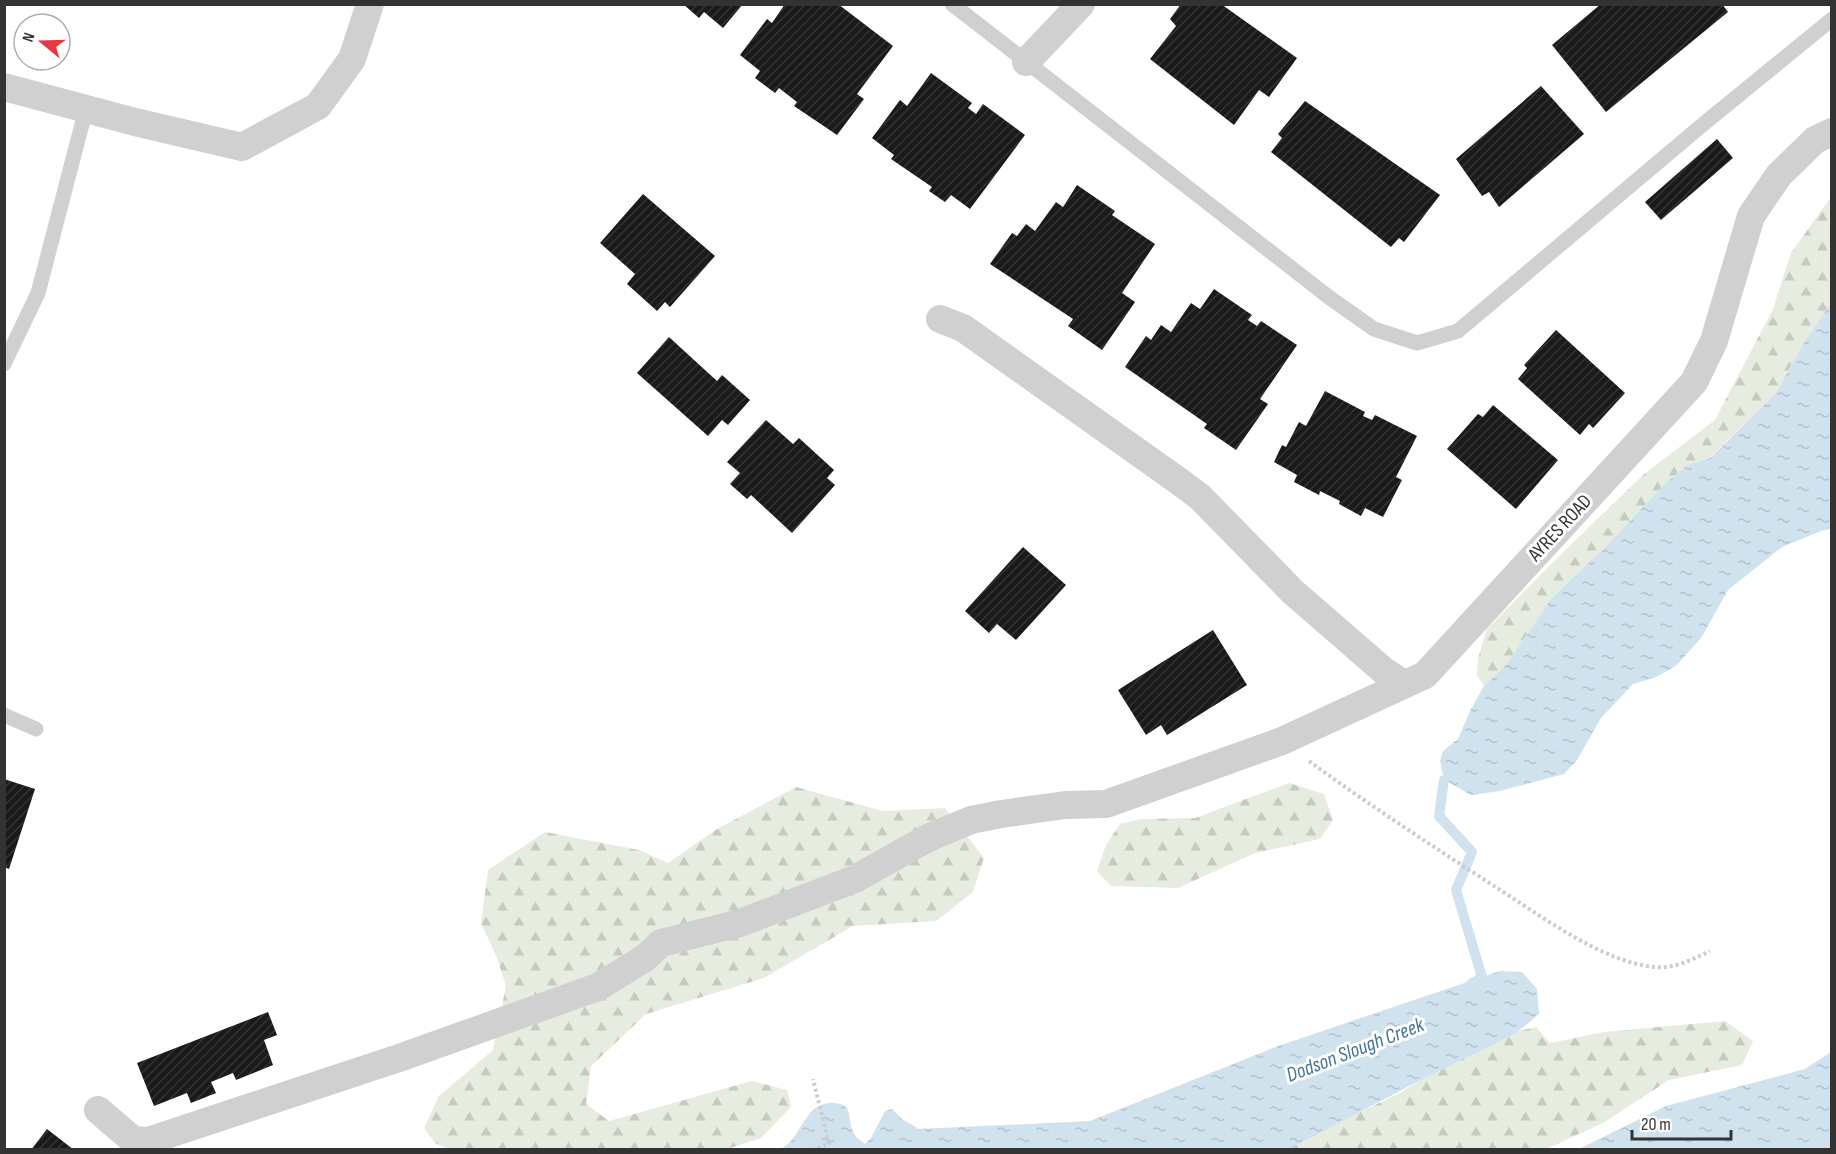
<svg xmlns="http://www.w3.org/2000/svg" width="1836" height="1154" font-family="'Sofia Sans Condensed',sans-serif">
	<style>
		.forest { fill: url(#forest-firs) }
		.water { fill: url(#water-ripples) }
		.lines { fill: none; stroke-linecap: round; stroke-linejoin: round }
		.stream { stroke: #cfe2ee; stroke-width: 10 }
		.building { fill: url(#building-hatch) }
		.path { stroke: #cdcdcd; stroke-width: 4; stroke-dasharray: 3 3; stroke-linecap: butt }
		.lane { stroke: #d0d0d0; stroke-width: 15 }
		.street { stroke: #d0d0d0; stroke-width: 28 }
		.labels { text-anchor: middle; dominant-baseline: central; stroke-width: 6; stroke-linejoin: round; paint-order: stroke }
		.street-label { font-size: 20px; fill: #333; stroke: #fff }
		.water-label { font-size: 21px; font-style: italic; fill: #3f7597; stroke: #fff }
	</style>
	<defs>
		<pattern id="forest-firs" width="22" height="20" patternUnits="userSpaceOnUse" patternTransform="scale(1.5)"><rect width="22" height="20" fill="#e6ecdf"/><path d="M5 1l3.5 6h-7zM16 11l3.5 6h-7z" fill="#c6cbc0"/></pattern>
		<pattern id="water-ripples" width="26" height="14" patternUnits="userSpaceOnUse" patternTransform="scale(1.5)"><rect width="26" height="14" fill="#cfe2ee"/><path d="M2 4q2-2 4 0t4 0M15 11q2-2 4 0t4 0" fill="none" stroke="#b2c2cd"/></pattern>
		<pattern id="building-hatch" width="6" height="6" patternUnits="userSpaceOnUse" patternTransform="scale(1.5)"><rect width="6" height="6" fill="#1a1a1a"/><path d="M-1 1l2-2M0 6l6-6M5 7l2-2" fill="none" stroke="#333"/></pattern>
	</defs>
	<rect width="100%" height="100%" fill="#fff"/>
	<g class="forest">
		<path d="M1831,197V303L1804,342L1776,393L1709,458L1687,465L1666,483L1606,546L1551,599L1506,665L1484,686L1477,675L1478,658L1487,629L1552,563L1644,474L1715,420L1773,309L1791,253Z"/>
		<path d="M1289,783L1324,794L1333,820L1320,839L1255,853L1178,888L1111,886L1097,871L1106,845L1120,824L1141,819L1195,818Z"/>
		<path d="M796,787L883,811L945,808L984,858L973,892L936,921L853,926L764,978L646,1014L591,1066L586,1104L609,1121L752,1081L787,1090L791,1107L761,1138L724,1150H450L435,1143L424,1128L439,1096L493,1050L506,986L497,958L481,923L488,870L545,832L639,850L668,863L717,829Z"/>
		<path d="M1725,1021L1753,1041L1742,1065L1669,1080L1603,1123L1546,1149L1281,1150L1400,1093L1484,1039L1536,1027L1550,1043L1604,1032Z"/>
	</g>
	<g class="water">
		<path d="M1831,303V529L1821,531L1782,547L1728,590L1701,638L1677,665L1656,677L1633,684L1601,718L1577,760L1564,774L1500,791L1471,795L1444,780L1440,761L1443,751L1458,739L1470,711L1484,686L1506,665L1551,599L1606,546L1666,483L1687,465L1710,458L1776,393L1804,342Z"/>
		<path d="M1500,971L1522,972L1537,989L1539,1014L1516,1033L1419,1081L1289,1149H780C801,1141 803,1104 830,1103C857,1102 845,1120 855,1135C857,1139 862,1141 865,1144L871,1138L885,1111L892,1109L902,1119L919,1129L1090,1121L1278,1046Z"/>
		<path d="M1831,1052V1149H1579L1666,1106L1805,1069Z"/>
	</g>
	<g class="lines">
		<path class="stream" d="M1444,780L1439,816L1472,852L1456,890L1482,977L1471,984"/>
	</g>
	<g class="building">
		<path d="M683,4H743L723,28L704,12L699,18Z"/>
		<path d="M785,4H838L893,46L857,94L864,99L837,135L794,106L797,102L779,88L775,93L755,78L760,71L740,55L767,19L772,23Z"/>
		<path d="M1181,4H1221L1297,58L1269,97L1259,90L1234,125L1150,59L1176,26L1170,19Z"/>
		<path d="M1601,4H1722L1728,12L1606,112L1552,45Z"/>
		<path d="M931,73L972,103L968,108L976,114L983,104L1025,135L970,209L951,195L945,202L929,191L932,187L891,159L894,155L872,138L900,100L907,106Z"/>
		<path d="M1541,86L1584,134L1499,207L1489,192L1482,196L1456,159Z"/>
		<path d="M1305,101L1440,195L1404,242L1399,238L1391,247L1271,152L1282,138L1278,134Z"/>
		<path d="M1717,139L1733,158L1661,220L1645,202Z"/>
		<path d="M1077,185L1115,211L1112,215L1155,244L1122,293L1135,302L1102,350L1068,326L1073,319L990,264L1012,233L1017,236L1026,224L1035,231L1056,202L1063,207Z"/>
		<path d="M643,194L715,256L670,307L665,302L657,311L627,284L635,274L600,243Z"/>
		<path d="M1214,289L1252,315L1248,320L1257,326L1261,321L1297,345L1260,399L1268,404L1236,450L1204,428L1207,424L1125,367L1146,336L1151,340L1161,325L1171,332L1191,303L1200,309Z"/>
		<path d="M1556,330L1625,393L1593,428L1589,424L1580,435L1518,379L1527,368L1524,365Z"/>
		<path d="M669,337L717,381L722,375L750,400L728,425L722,420L708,436L637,373Z"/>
		<path d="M1325,391L1365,412L1363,416L1372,420L1375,415L1417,436L1396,477L1402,480L1383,517L1365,508L1361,516L1339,504L1340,501L1320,491L1319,495L1294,482L1297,475L1274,462L1282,445L1286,447L1299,422L1306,426Z"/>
		<path d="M1493,405L1558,460L1516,509L1447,449L1478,414L1483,417Z"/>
		<path d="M766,420L793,444L799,438L834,470L827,478L835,485L792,533L751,495L747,499L730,484L740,473L727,462Z"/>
		<path d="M1023,547L1066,585L1016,640L997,624L989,633L965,611Z"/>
		<path d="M1213,630L1247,685L1167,735L1161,725L1146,735L1118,690Z"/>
		<path d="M4,779L35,789L9,869L4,867Z"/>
		<path d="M268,1012L277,1035L264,1040L273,1065L236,1080L233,1073L211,1082L216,1093L191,1103L187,1093L154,1106L137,1063Z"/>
		<path d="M47,1129L74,1150H31Z"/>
	</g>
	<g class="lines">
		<g class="path">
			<path d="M1309,761C1369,805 1431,845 1494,886C1537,913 1603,963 1655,967C1675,969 1693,959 1710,951"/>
			<path d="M812,1150L829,1144L813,1079"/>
		</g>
		<g class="lane">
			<path d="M952,4L1330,298L1374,329L1417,343L1458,331L1701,126L1832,19"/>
			<path d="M4,364L38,293L86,109"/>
			<path d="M4,715L36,729"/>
		</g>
		<g class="street">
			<path d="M1026,62L1081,4"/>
			<path d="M4,87L135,122L242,147L318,106L352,59L370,4"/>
			<path d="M940,319L963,328L1180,482L1200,497L1293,592L1384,671L1404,684"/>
			<path d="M98,1110L133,1140L148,1141L399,1058L598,987L645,958L661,943L740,923L855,879L928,838L971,820L1001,814L1065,805L1106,804L1282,741L1425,675L1694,382L1714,341L1751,216L1779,175L1815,140L1832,132"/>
		</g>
	</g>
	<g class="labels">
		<g class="street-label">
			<text transform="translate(1560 528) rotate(-47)">AYRES ROAD</text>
		</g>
		<g class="water-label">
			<text transform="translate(1355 1050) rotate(-21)">Dodson Slough Creek</text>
		</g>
	</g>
	<rect width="1836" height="1154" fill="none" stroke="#333333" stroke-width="12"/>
	<g transform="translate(42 42) rotate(289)"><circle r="28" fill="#ffffff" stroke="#adadad" stroke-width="1.5"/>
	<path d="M0-4.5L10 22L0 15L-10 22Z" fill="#e63946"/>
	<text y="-9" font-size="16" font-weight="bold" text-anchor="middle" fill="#333333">N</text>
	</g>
	<path d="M1632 1130v9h99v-9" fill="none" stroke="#333333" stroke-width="3"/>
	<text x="1641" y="1130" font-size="18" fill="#333333" stroke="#ffffff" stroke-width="4.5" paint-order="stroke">20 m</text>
</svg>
